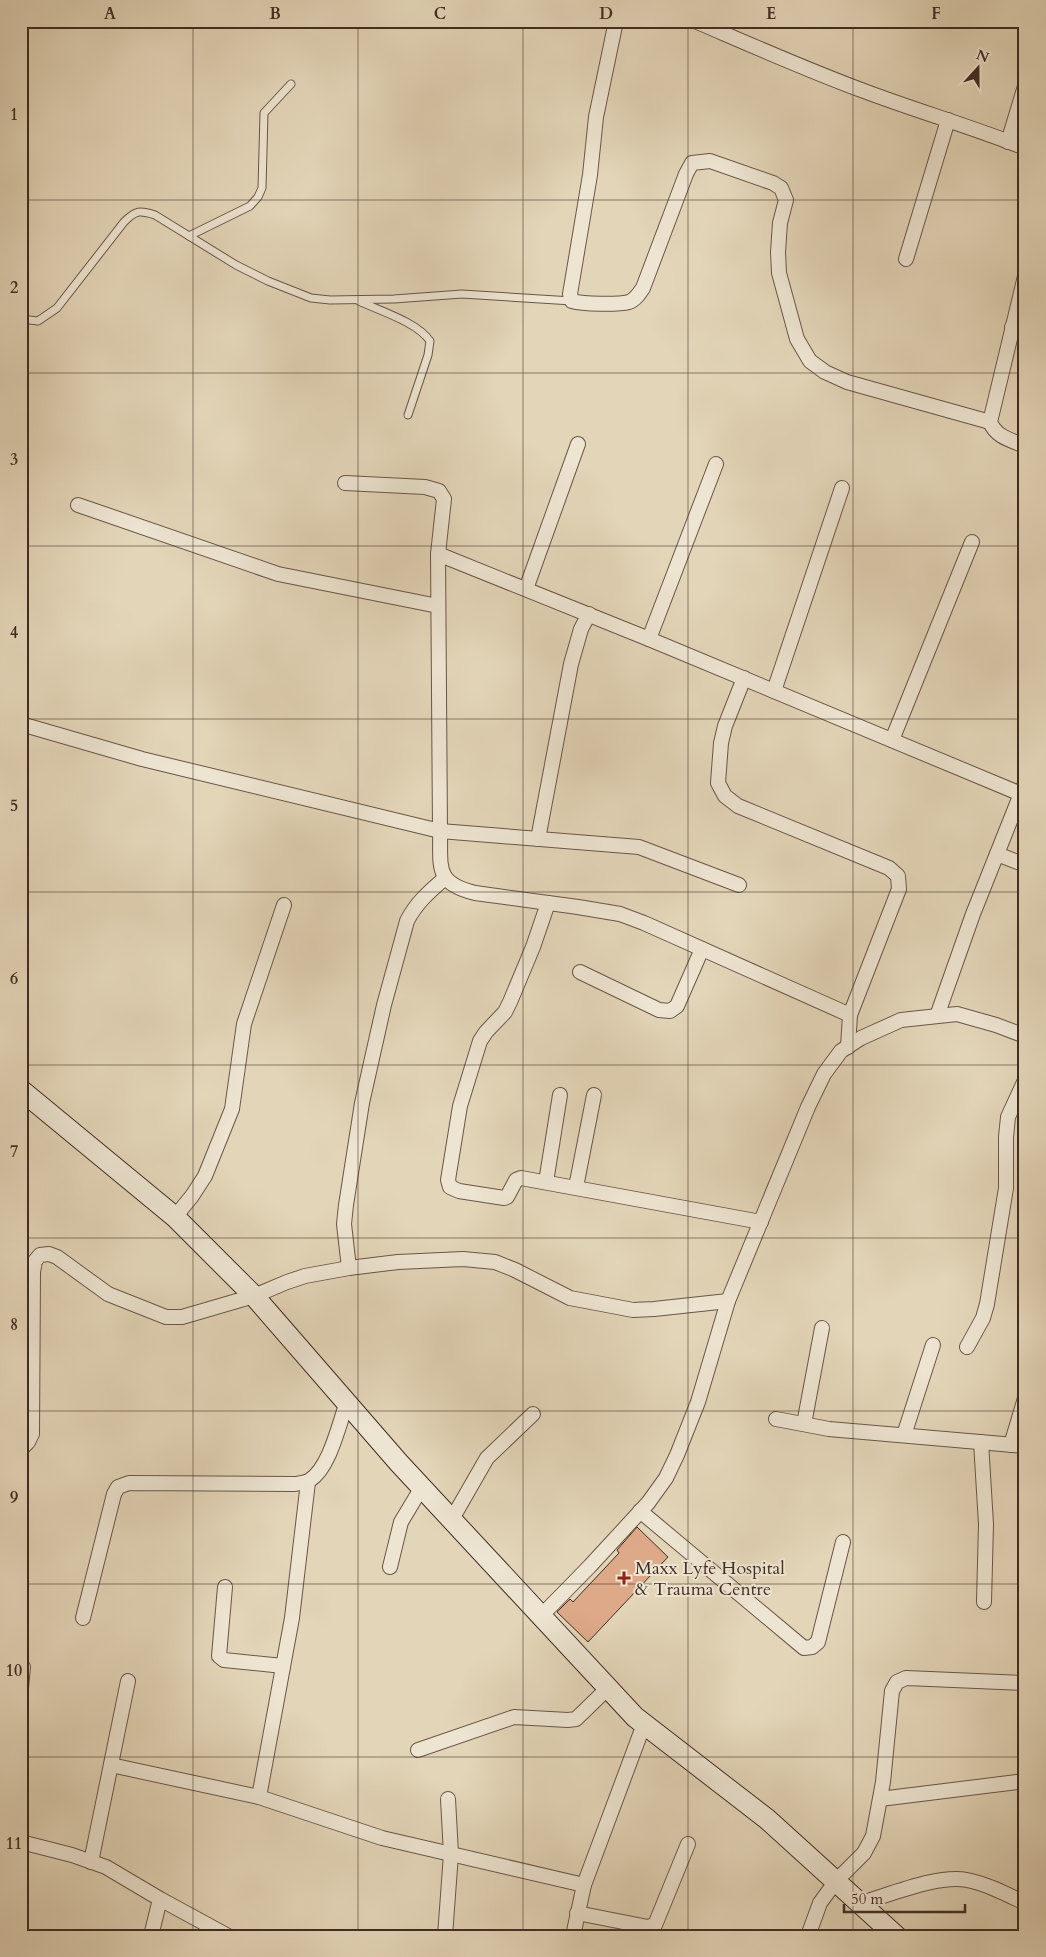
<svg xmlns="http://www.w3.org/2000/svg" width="1046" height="1957" font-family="Cardo,serif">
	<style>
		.building { fill: #dea988; stroke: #402c23 }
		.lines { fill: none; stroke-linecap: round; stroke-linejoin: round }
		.lane-casing { stroke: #695648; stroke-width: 9 }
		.street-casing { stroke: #695648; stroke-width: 16 }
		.secondary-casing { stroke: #402c23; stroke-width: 22 }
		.lane { stroke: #ede4d1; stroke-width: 7 }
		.street { stroke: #ede4d1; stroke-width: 14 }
		.secondary { stroke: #ede4d1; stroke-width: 20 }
		.grid { fill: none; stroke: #402c23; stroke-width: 1; stroke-opacity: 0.55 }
		.poi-dot { fill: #8f2418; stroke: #ede4d1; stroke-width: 2 }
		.labels { text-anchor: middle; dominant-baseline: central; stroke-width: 4; stroke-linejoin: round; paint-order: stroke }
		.poi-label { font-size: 18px; fill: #402c23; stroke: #ede4d1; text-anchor: start }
		.neatline { fill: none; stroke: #402c23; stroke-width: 2 }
		.grid-label { font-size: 16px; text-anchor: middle; font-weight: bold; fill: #402c23 }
	</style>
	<rect width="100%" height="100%" fill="#e3d5b8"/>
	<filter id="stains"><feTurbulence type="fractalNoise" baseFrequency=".004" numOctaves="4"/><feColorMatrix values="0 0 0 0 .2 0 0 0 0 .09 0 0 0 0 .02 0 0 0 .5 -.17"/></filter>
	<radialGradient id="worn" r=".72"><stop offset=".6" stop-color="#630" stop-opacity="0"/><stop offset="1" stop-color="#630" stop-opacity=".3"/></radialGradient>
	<path class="building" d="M637,1527L668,1557L588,1642L557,1612L570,1599L573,1602L619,1553L617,1550Z"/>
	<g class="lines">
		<defs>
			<g id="lane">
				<path d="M189,236L250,206L258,197L262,188L264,113L291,84"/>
				<path d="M359,301C380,311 417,322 430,341L428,355L408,415"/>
				<path d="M21,319L38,321L57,308L124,222C136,210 140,210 155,215L236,265L268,281L311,298L330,300L394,299L462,294L572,301"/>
			</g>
			<g id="street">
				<path d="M616,21L596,117L590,175L570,294L572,301C583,304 617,305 629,302C635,300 639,294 643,288L686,174L692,163L710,161L773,183L781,188L786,200L780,223L778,252L779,273L797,339L810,361L825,372L847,382L990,422"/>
				<path d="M695,21C751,45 807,70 864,91C917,111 972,127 1025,148"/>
				<path d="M1008,142L1025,86"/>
				<path d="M906,259L948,120"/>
				<path d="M1025,276L990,422C996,437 1011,440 1025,446"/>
				<path d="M1012,327L1025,330"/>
				<path d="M345,483L425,487L439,491L444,499L438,554L440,831C441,867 434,883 475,893L578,907L620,914L644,923L850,1015"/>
				<path d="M78,505L278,574L438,606"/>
				<path d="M438,554L649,639L1021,794"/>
				<path d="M526,589L578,444"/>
				<path d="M649,639L716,464"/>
				<path d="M744,678L725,726L721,743L718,783L725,796L738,806L889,868L898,876L899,889L850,1015L848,1047"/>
				<path d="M774,691L842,488"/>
				<path d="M21,724L142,759L440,831L639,847L739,885"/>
				<path d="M892,740L972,542"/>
				<path d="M538,839L571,664L581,629L589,614"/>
				<path d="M997,854L1025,865"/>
				<path d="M548,903L533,947L510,1002L505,1012L486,1032L480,1041L460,1106L448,1180L450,1187L459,1191L504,1198L507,1197L516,1180L521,1178L761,1222"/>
				<path d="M580,972L659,1010L670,1011L677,1006L702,949"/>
				<path d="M937,1016L973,914L1024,786"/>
				<path d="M546,1182L560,1095"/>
				<path d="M576,1187L594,1095"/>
				<path d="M175,1217L192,1196L205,1176L232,1109L244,1024L284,905"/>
				<path d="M349,1268L344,1224L346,1205L362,1103L384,1005L407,921C416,903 430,891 445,878"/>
				<path d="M967,1347L983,1318L987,1304L1006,1188V1137L1008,1117L1025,1080"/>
				<path d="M776,1419L829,1429L1025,1446"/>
				<path d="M804,1424L822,1328"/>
				<path d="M904,1435L933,1345"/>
				<path d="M981,1442L986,1524L984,1602"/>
				<path d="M1011,1445L1025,1398"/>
				<path d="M21,1449L28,1442L32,1434L33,1272L35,1261L40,1255L49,1254L57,1257L108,1294L166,1317H182L254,1296L287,1282L305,1276L349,1268L398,1262L463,1259L495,1262L515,1270L570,1298L633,1310L654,1309L728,1301"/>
				<path d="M640,1511L804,1648L812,1647L818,1642L843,1542"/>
				<path d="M452,1519L487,1458L533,1414"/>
				<path d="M390,1567L401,1522L422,1487"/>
				<path d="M225,1587L219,1656L224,1660L283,1666"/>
				<path d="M542,1615L590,1566L648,1503L666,1478L677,1455L698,1402L728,1301L808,1107L824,1074L841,1051L861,1038L901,1020L957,1014L996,1025L1025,1036"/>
				<path d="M83,1618L114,1494L118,1487L129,1483L295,1484C300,1483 306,1483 310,1480C330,1467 339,1424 347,1402"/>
				<path d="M21,1688L23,1667"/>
				<path d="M418,1750L514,1717L568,1720L576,1719L608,1688"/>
				<path d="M111,1765L259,1797L382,1838L584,1885"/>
				<path d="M259,1797L292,1618L308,1482"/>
				<path d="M880,1799L1025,1781"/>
				<path d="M21,1842L72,1855L106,1867L160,1899L228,1936"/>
				<path d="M91,1862L128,1681"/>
				<path d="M861,1903C889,1895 939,1874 967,1880C987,1884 1006,1894 1025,1903"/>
				<path d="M577,1913L648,1927L655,1925L688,1844"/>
				<path d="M151,1936L160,1899"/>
				<path d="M445,1936L451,1854L448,1799"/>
				<path d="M573,1936L584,1885L644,1724"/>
				<path d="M808,1936L820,1903L836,1881L864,1853L873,1836L883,1782L892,1691L897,1682L906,1678L1025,1683"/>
			</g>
			<path id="secondary" d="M21,1090L175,1217L254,1296L399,1463L635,1717L767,1819L896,1936"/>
		</defs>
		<use href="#lane" class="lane-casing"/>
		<use href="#street" class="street-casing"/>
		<use href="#secondary" class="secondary-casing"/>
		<use href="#lane" class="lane"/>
		<use href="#street" class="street"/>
		<use href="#secondary" class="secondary"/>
	</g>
	<path class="grid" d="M193,21V1936M358,21V1936M523,21V1936M688,21V1936M853,21V1936M21,200H1025M21,373H1025M21,546H1025M21,719H1025M21,892H1025M21,1065H1025M21,1238H1025M21,1411H1025M21,1584H1025M21,1757H1025"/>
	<path class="poi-dot" d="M621.5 1570.5h5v5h5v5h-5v5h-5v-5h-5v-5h5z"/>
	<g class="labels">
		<g class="poi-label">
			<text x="635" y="1568">Maxx Lyfe Hospital<tspan x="635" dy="21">&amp; Trauma Centre</tspan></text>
		</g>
	</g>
	<rect width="1046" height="1957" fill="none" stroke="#e3d5b8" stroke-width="55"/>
	<g transform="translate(978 68) rotate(21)" stroke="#ede4d1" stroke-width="4" paint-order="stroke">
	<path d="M0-4L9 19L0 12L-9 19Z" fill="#402c23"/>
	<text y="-8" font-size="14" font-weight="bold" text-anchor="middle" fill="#402c23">N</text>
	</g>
	<path d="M844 1904v8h121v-8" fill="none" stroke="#402c23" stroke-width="2.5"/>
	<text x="851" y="1904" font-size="15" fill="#402c23" stroke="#ede4d1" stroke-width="4" paint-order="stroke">50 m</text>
	<rect x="28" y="28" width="990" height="1902" class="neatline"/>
	<g class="grid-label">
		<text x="110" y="19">A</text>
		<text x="275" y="19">B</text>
		<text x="440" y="19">C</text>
		<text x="606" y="19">D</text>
		<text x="771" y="19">E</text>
		<text x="936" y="19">F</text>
		<text x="14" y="120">1</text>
		<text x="14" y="293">2</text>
		<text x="14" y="465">3</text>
		<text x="14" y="638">4</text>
		<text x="14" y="811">5</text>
		<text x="14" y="984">6</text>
		<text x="14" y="1157">7</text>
		<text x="14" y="1330">8</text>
		<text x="14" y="1503">9</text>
		<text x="14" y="1676">10</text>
		<text x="14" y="1849">11</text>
	</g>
	<rect width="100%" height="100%" filter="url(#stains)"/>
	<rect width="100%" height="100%" fill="url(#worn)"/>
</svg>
